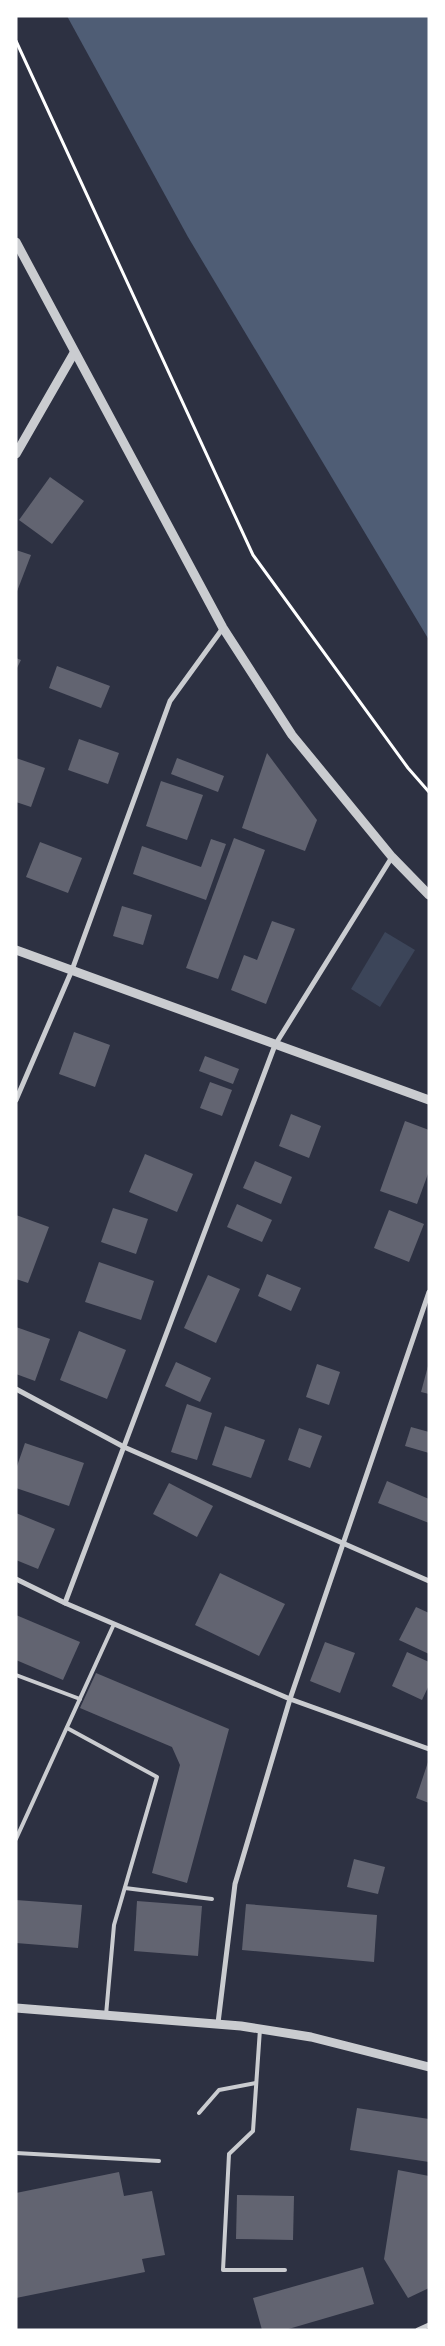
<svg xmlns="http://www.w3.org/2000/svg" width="445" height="2346" font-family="'PT Sans',sans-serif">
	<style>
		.green { fill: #3c4559 }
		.water { fill: #4f5d75 }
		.building { fill: #626471 }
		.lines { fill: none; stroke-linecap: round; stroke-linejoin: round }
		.path { stroke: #fff; stroke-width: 3 }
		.service { stroke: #caccd0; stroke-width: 4 }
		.minor { stroke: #caccd0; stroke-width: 5 }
		.tertiary { stroke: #caccd0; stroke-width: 9 }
	</style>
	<rect width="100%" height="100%" fill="#2d3142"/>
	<path class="green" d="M385,932L415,950L380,1007L351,989Z"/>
	<path class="water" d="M67,16H429V640L188,237Z"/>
	<g class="building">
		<path d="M50,477L84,501L52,544L19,520Z"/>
		<path d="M16,550L31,555L16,594Z"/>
		<path d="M16,658L21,660L16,670Z"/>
		<path d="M57,666L110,686L101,708L49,688Z"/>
		<path d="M79,739L119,753L108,784L68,770Z"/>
		<path d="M267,753L317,820L305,851L242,828Z"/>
		<path d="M16,758L45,768L31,807L16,802Z"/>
		<path d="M177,758L224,776L218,792L171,774Z"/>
		<path d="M161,781L203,795L187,840L146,826Z"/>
		<path d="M234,838L265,850L218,979L186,968Z"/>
		<path d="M211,839L226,844L206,900L133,874L142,846L201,867Z"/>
		<path d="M40,842L82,858L68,893L26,877Z"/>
		<path d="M122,906L152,915L143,945L113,936Z"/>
		<path d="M272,921L295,929L266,1004L231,990L244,955L257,960Z"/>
		<path d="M74,1032L110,1045L95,1087L59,1074Z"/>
		<path d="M205,1056L239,1069L233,1084L199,1071Z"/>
		<path d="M210,1082L232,1090L222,1116L200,1108Z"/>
		<path d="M291,1114L321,1126L309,1158L279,1146Z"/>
		<path d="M405,1121L429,1130V1171L417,1204L380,1191Z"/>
		<path d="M145,1154L193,1174L177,1212L129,1192Z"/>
		<path d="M255,1161L292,1177L281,1204L243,1188Z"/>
		<path d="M237,1204L272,1220L262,1242L227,1227Z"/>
		<path d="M113,1208L148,1219L136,1254L101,1242Z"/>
		<path d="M389,1210L424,1224L409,1262L374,1248Z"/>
		<path d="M16,1215L49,1227L28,1283L16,1279Z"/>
		<path d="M99,1262L154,1281L141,1320L85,1302Z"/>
		<path d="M267,1274L301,1288L291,1311L258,1296Z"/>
		<path d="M208,1275L240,1289L216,1343L184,1328Z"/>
		<path d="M16,1327L50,1339L35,1381L16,1374Z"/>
		<path d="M79,1331L126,1350L107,1399L60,1380Z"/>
		<path d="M176,1362L211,1378L200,1402L165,1386Z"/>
		<path d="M317,1364L340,1372L329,1405L306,1397Z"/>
		<path d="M428,1366H429V1394L421,1392Z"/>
		<path d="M187,1404L212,1413L197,1460L171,1452Z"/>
		<path d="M225,1426L265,1440L251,1478L212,1465Z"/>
		<path d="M411,1427L429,1432V1453L405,1446Z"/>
		<path d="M299,1428L322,1436L310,1468L288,1460Z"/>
		<path d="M25,1443L84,1463L69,1506L16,1488V1469Z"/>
		<path d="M387,1481L429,1499V1523L378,1503Z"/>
		<path d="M169,1483L213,1506L197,1537L153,1514Z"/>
		<path d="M16,1513L55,1529L38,1569L16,1560Z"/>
		<path d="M220,1573L285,1604L259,1656L195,1625Z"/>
		<path d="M416,1607L429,1613V1654L399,1640Z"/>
		<path d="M16,1615L80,1642L63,1680L16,1660Z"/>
		<path d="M325,1642L355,1653L340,1693L310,1681Z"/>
		<path d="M407,1652L429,1662V1685L422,1700L392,1686Z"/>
		<path d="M96,1673L229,1729L187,1883L152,1873L180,1765L172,1747L80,1708Z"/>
		<path d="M428,1762H429V1803L416,1798Z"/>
		<path d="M354,1859L385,1867L378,1894L347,1887Z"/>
		<path d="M16,1900L82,1905L78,1948L16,1943Z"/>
		<path d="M137,1901L202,1906L198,1956L134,1951Z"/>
		<path d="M246,1904L377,1915L374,1962L242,1950Z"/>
		<path d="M357,2108L429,2119V2162L350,2150Z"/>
		<path d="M398,2170L429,2176V2288L408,2298L384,2259Z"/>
		<path d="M119,2172L124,2196L152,2191L165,2255L142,2259L145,2272L16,2298V2193Z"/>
		<path d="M237,2195L294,2196L293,2240L236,2239Z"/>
		<path d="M363,2267L374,2304L285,2330H262L253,2298Z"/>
	</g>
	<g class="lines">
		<path class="path" d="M16,41L253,555L408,768L429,792"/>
		<g class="service">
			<path d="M16,1675L80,1699"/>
			<path d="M67,1728L157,1777L114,1925L106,2015"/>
			<path d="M16,1839L114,1624"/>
			<path d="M125,1888L212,1899"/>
			<path d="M260,2029L253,2131L229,2154L223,2270H285"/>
			<path d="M199,2113L219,2090L256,2083"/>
			<path d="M16,2153L159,2161"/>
		</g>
		<g class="minor">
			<path d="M16,1100L72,970L170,701L223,628"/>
			<path d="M16,1389L124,1447L429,1581"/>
			<path d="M16,1579L65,1603L290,1699L429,1749"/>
			<path d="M65,1603L275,1045L392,857"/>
			<path d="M218,2023L235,1884L290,1699L429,1292"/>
			<path d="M418,2330L429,2325"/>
		</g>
		<g class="tertiary">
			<path d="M16,242L223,628L292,735L392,857L429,895"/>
			<path d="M16,454L74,353"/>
			<path d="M16,950L429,1100"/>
			<path d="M16,2008L241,2026L311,2037L429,2067"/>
		</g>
	</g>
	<rect width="445" height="2346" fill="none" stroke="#ffffff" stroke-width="35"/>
</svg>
